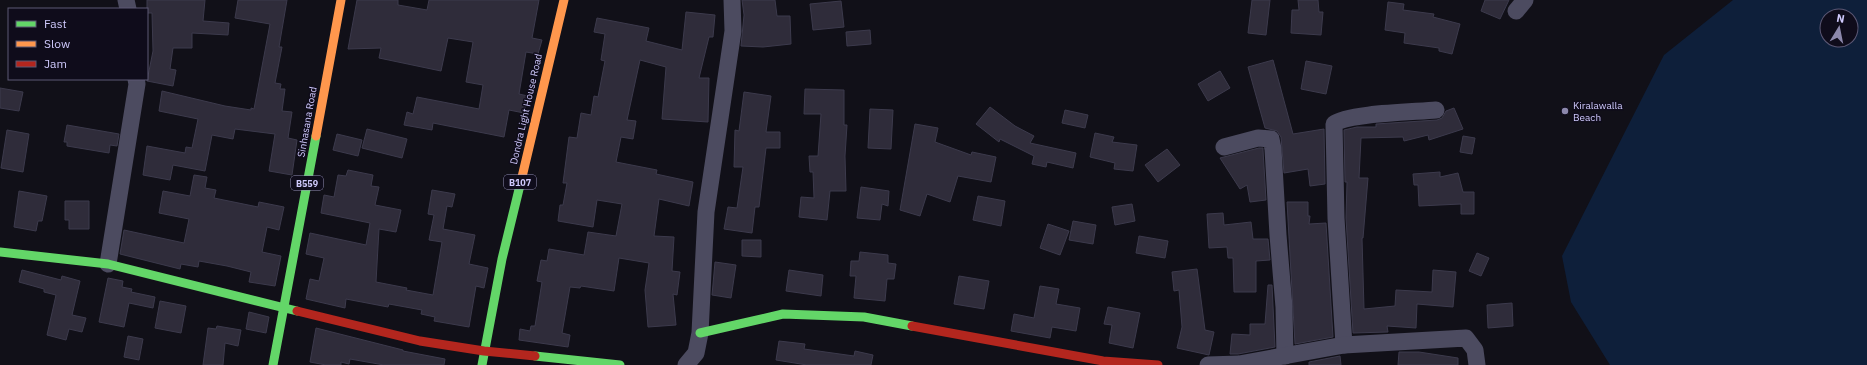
<svg xmlns="http://www.w3.org/2000/svg" width="1867" height="365" font-family="'IBM Plex Sans',sans-serif">
	<style>
		.water { fill: #0e1f3a; fill-rule: evenodd }
		.building { fill: #2f2c3a; stroke: #3c3a4c }
		.lines { fill: none; stroke-linecap: round; stroke-linejoin: round }
		.street { stroke: #4c4b60; stroke-width: 17 }
		.fast { stroke: #63d668; stroke-width: 9 }
		.slow { stroke: #ff974d; stroke-width: 9 }
		.jam { stroke: #b3261e; stroke-width: 9 }
		.poi-dot { fill: #8c88ac; stroke: #0f0c1b; stroke-width: 1.5 }
		.labels { text-anchor: middle; dominant-baseline: central; stroke-width: 3; stroke-linejoin: round; paint-order: stroke }
		.shield { fill: #0f0c1b; stroke: #9590b8; stroke-width: 1 }
		.shield-label { font-size: 9px; font-weight: bold; fill: #cfc9fc }
		.poi-label { font-size: 10px; fill: #cfc9fc; stroke: #0f0c1b; text-anchor: start }
		.street-label { font-size: 10px; fill: #cfc9fc; stroke: #0f0c1b }
	</style>
	<rect width="100%" height="100%" fill="#111018"/>
	<path class="water" d="M1733,0H1867V365H1610L1571,302L1562,256L1664,55ZM1827,16H1851V40H1827Z"/>
	<g class="building">
		<path d="M147,0H205L203,21L229,23L228,35L192,33V48H173L170,69L176,70L173,86L147,81L153,51L152,13H147Z"/>
		<path d="M238,0H287L279,47H282L275,83L281,84L280,89H285L282,111L292,112L288,138L297,140L292,175L269,171L275,134L235,129L233,139L212,135L205,171L173,165L170,180L143,175L147,146L185,153L186,147L192,148L198,119L159,111L162,91L225,106L251,110V108L254,109L270,24L235,18Z"/>
		<path d="M357,0H398V5L427,10L429,0H539L532,38L542,40L538,54L526,52L519,94L528,96L524,113L509,110L504,137L433,123L432,130L404,125L407,112L413,114L417,97L479,109L483,85L466,82L473,42L448,38L441,71L379,58L381,48L348,49Z"/>
		<path d="M742,0H775L777,16H790L791,44L763,47L741,46L744,15Z"/>
		<path d="M1252,0H1270L1266,35L1248,33Z"/>
		<path d="M1298,0H1318L1319,12H1323L1321,35L1291,33L1292,10H1299Z"/>
		<path d="M1485,0H1509L1500,19L1481,11Z"/>
		<path d="M841,1L844,27L813,30L810,4Z"/>
		<path d="M1388,2L1404,4L1403,10L1434,14L1433,17L1460,24L1452,54L1439,51V48L1404,43L1405,33L1385,30Z"/>
		<path d="M686,12L715,15L713,37H709L699,78H709L708,122L662,119L666,67L640,60L627,120L636,121L633,139L621,137L616,162L657,170L656,174L693,182L689,206L659,199L654,236L674,237L672,271L680,272L677,295L673,294L676,325L648,327L645,290L649,263L619,258L614,291L581,286L580,288L570,287L562,333L570,335L568,347L519,340L520,329L530,331L531,326H535L542,282L537,281L541,260L547,261L549,249L584,255L588,232L616,236L622,204L597,200L593,227L558,221L560,205H563L567,183H563L569,137L577,138L581,113L591,115L594,96L598,97L605,61L601,60L605,34L594,32L597,18L649,28L646,41L682,50Z"/>
		<path d="M870,30L871,44L847,46L846,32Z"/>
		<path d="M1273,60L1293,134L1324,129L1325,184L1310,186L1308,169L1284,173L1281,137L1277,131L1265,128L1248,67Z"/>
		<path d="M1306,61L1332,66L1326,94L1301,89Z"/>
		<path d="M1220,71L1230,88L1208,101L1198,84Z"/>
		<path d="M0,88L23,92L19,111L0,108Z"/>
		<path d="M805,89L844,90V125H847L845,156L846,191H830L827,220L799,217L801,197L814,198L813,172H810L809,156H818L821,114H804Z"/>
		<path d="M744,92L771,96L766,132H780V148H766L759,207H755L752,233L724,229L728,207L737,208L743,167H734L735,130L739,131Z"/>
		<path d="M990,107L1015,126L1034,136L1030,143L1076,153L1073,168L1047,162L1046,167L1032,164L1034,156L1000,139L999,142L976,124Z"/>
		<path d="M1454,108L1463,129L1429,140L1428,135L1404,141L1403,137L1361,138L1359,178H1368L1363,238H1362L1364,309L1395,306L1396,290L1432,292L1433,270L1456,272L1453,307L1417,304L1416,328L1387,326L1388,332L1353,333L1346,218L1347,182H1345L1344,130L1357,127H1376V124L1437,120L1442,118L1446,111Z"/>
		<path d="M870,109L893,110L891,149L868,148Z"/>
		<path d="M1065,110L1088,115L1085,128L1062,123Z"/>
		<path d="M915,124L938,128L935,142L971,155L972,152L996,157L991,182L958,176L950,202L927,194L920,216L900,210Z"/>
		<path d="M67,125L119,134L117,146L110,145L109,153L67,146V142H64Z"/>
		<path d="M367,129L407,139L402,158L362,148Z"/>
		<path d="M7,130L29,134L23,172L1,168Z"/>
		<path d="M1095,133L1114,137L1112,142L1137,145L1133,171L1114,169L1115,163L1090,157Z"/>
		<path d="M337,134L362,140L358,156L333,150Z"/>
		<path d="M1463,136L1475,138L1472,154L1460,152Z"/>
		<path d="M1259,148H1263V150L1266,200L1250,202L1247,185L1240,189L1220,158Z"/>
		<path d="M1167,149L1180,165L1158,182L1145,165Z"/>
		<path d="M348,170L373,175L371,186L379,187L375,205L401,210L396,232L379,229L376,282L407,288L406,290L433,295L442,242L429,240L434,215L428,214L432,190L455,194L452,207L447,206L443,229L475,235L469,264L488,268L484,288L476,286L469,327L434,321L435,317L421,314L422,310L389,304L388,307L346,299L345,308L306,299L310,279L319,281L324,258L306,254L310,233L366,245L370,223L321,213L324,195L334,197L338,175L346,176Z"/>
		<path d="M1440,172V177L1458,173L1463,192H1474V214H1461V204L1419,206L1418,185H1414L1413,174Z"/>
		<path d="M194,175L207,177L205,188L216,190L214,198L258,207L259,202L284,207L279,230L267,227L262,252L281,256L275,286L249,282L251,272L227,266L199,261L198,267L181,264L180,269L120,254L124,230L184,243L189,219L159,213L163,191L190,196Z"/>
		<path d="M861,187L889,191L888,206L882,204L880,220L857,218Z"/>
		<path d="M19,191L47,196L42,221H38L36,231L14,227Z"/>
		<path d="M978,196L1005,201L1001,226L973,220Z"/>
		<path d="M65,201H89V229H69V220H65Z"/>
		<path d="M1287,202H1308V216H1310L1309,224L1326,223L1333,337L1295,344Z"/>
		<path d="M1132,204L1135,221L1115,225L1112,207Z"/>
		<path d="M1223,213L1224,225L1251,222L1253,239H1268L1270,260L1256,261V292H1234L1233,258H1228L1227,247L1209,248L1207,214Z"/>
		<path d="M1073,221L1096,225L1093,244L1069,240Z"/>
		<path d="M1048,224L1069,231L1060,255L1040,248Z"/>
		<path d="M1139,236L1168,241L1165,258L1136,253Z"/>
		<path d="M742,240H761V257L742,256Z"/>
		<path d="M860,252L888,255V263L896,264L894,279H887L885,301L854,298L856,276H850L851,261H859Z"/>
		<path d="M1477,253L1489,258L1481,276L1469,271Z"/>
		<path d="M715,262L736,265L731,298L712,295Z"/>
		<path d="M1197,269L1205,330L1214,332L1209,355L1177,348L1182,327L1179,290L1174,291L1172,272Z"/>
		<path d="M22,270L61,280L62,276L80,281L72,315L86,318L82,332L69,329L66,340L47,335L56,295L44,292V289L19,282Z"/>
		<path d="M789,270L823,275L821,296L786,291Z"/>
		<path d="M959,276L989,281L984,309L954,304Z"/>
		<path d="M108,278L123,281L122,287L132,289L131,292L155,297L153,308L129,303L124,327L99,322Z"/>
		<path d="M1268,285H1272L1275,347L1238,354H1230L1232,334L1250,335V324H1265Z"/>
		<path d="M1040,286L1059,289L1056,304L1080,308L1076,331L1052,327L1050,338L1011,331L1014,314L1034,318Z"/>
		<path d="M160,301L186,306L181,333L155,328Z"/>
		<path d="M1512,303L1513,326L1488,328L1487,305Z"/>
		<path d="M1108,307L1140,313L1133,348L1109,343L1112,325L1104,324Z"/>
		<path d="M249,312L269,317L266,333L246,329Z"/>
		<path d="M217,326L241,330L238,346L225,343L223,365H203L208,328L216,329Z"/>
		<path d="M316,328L403,350V351L445,359L444,365H384L350,359L349,364L341,362V365H326L310,362Z"/>
		<path d="M128,336L143,339L139,360L124,357Z"/>
		<path d="M779,341L805,344L804,349L854,356L855,351L873,355L871,365H807L776,360Z"/>
		<path d="M1399,352H1419L1458,358V365H1398Z"/>
		<path d="M1340,356L1341,365H1309V362Z"/>
	</g>
	<g class="lines">
		<g class="street">
			<path d="M126,0L128,9"/>
			<path d="M1516,11L1525,0"/>
			<path d="M1224,147L1258,138L1271,139L1273,149L1278,235L1284,307L1285,356"/>
			<path d="M108,264L137,84L136,79"/>
			<path d="M1344,345L1336,218L1334,124C1347,113 1416,112 1436,110"/>
			<path d="M686,365L696,353L700,333L706,212L733,31L732,0"/>
			<path d="M1208,365L1239,364L1344,345L1466,338L1475,350L1477,365"/>
		</g>
		<g class="fast">
			<path d="M0,252L108,264L297,311"/>
			<path d="M700,333L783,314L864,317L912,326"/>
			<path d="M535,356L620,365"/>
			<path d="M273,365L316,136"/>
			<path d="M482,365L502,259L522,177"/>
		</g>
		<g class="slow">
			<path d="M316,136L341,0"/>
			<path d="M522,177L564,0"/>
		</g>
		<g class="jam">
			<path d="M297,311L420,341L484,351L535,356"/>
			<path d="M912,326L1103,361L1158,365"/>
		</g>
	</g>
	<circle class="poi-dot" cx="1565" cy="111" r="4"/>
	<g class="labels">
		<g class="shield">
			<rect x="504" y="175" width="32" height="14" rx="3"/>
			<rect x="291" y="176" width="32" height="14" rx="3"/>
		</g>
		<g class="shield-label">
			<text x="520" y="182">B107</text>
			<text x="307" y="183">B559</text>
		</g>
		<g class="poi-label">
			<text x="1573" y="105">Kiralawalla<tspan x="1573" dy="12">Beach</tspan></text>
		</g>
		<g class="street-label">
			<text transform="translate(526 109) rotate(-77)">Dondra Light House Road</text>
			<text transform="translate(307 122) rotate(-80)">Sinhasana Road</text>
		</g>
	</g>
	<rect x="8" y="8" width="140" height="72" fill="#0f0c1b" stroke="#5c5875"/>
	<rect x="16" y="21" width="20" height="6" fill="#63d668" stroke="#5c5875"/>
	<text x="44" y="28" font-size="12" fill="#cfc9fc">Fast</text>
	<rect x="16" y="41" width="20" height="6" fill="#ff974d" stroke="#5c5875"/>
	<text x="44" y="48" font-size="12" fill="#cfc9fc">Slow</text>
	<rect x="16" y="61" width="20" height="6" fill="#b3261e" stroke="#5c5875"/>
	<text x="44" y="68" font-size="12" fill="#cfc9fc">Jam</text>
	<g transform="translate(1839 28) rotate(10)"><circle r="19" fill="#0f0c1b" stroke="#5c5875"/>
	<path d="M0-3L7 15L0 10L-7 15Z" fill="#8c88ac"/>
	<text y="-6" font-size="11" font-weight="bold" text-anchor="middle" fill="#cfc9fc">N</text>
	</g>
</svg>
